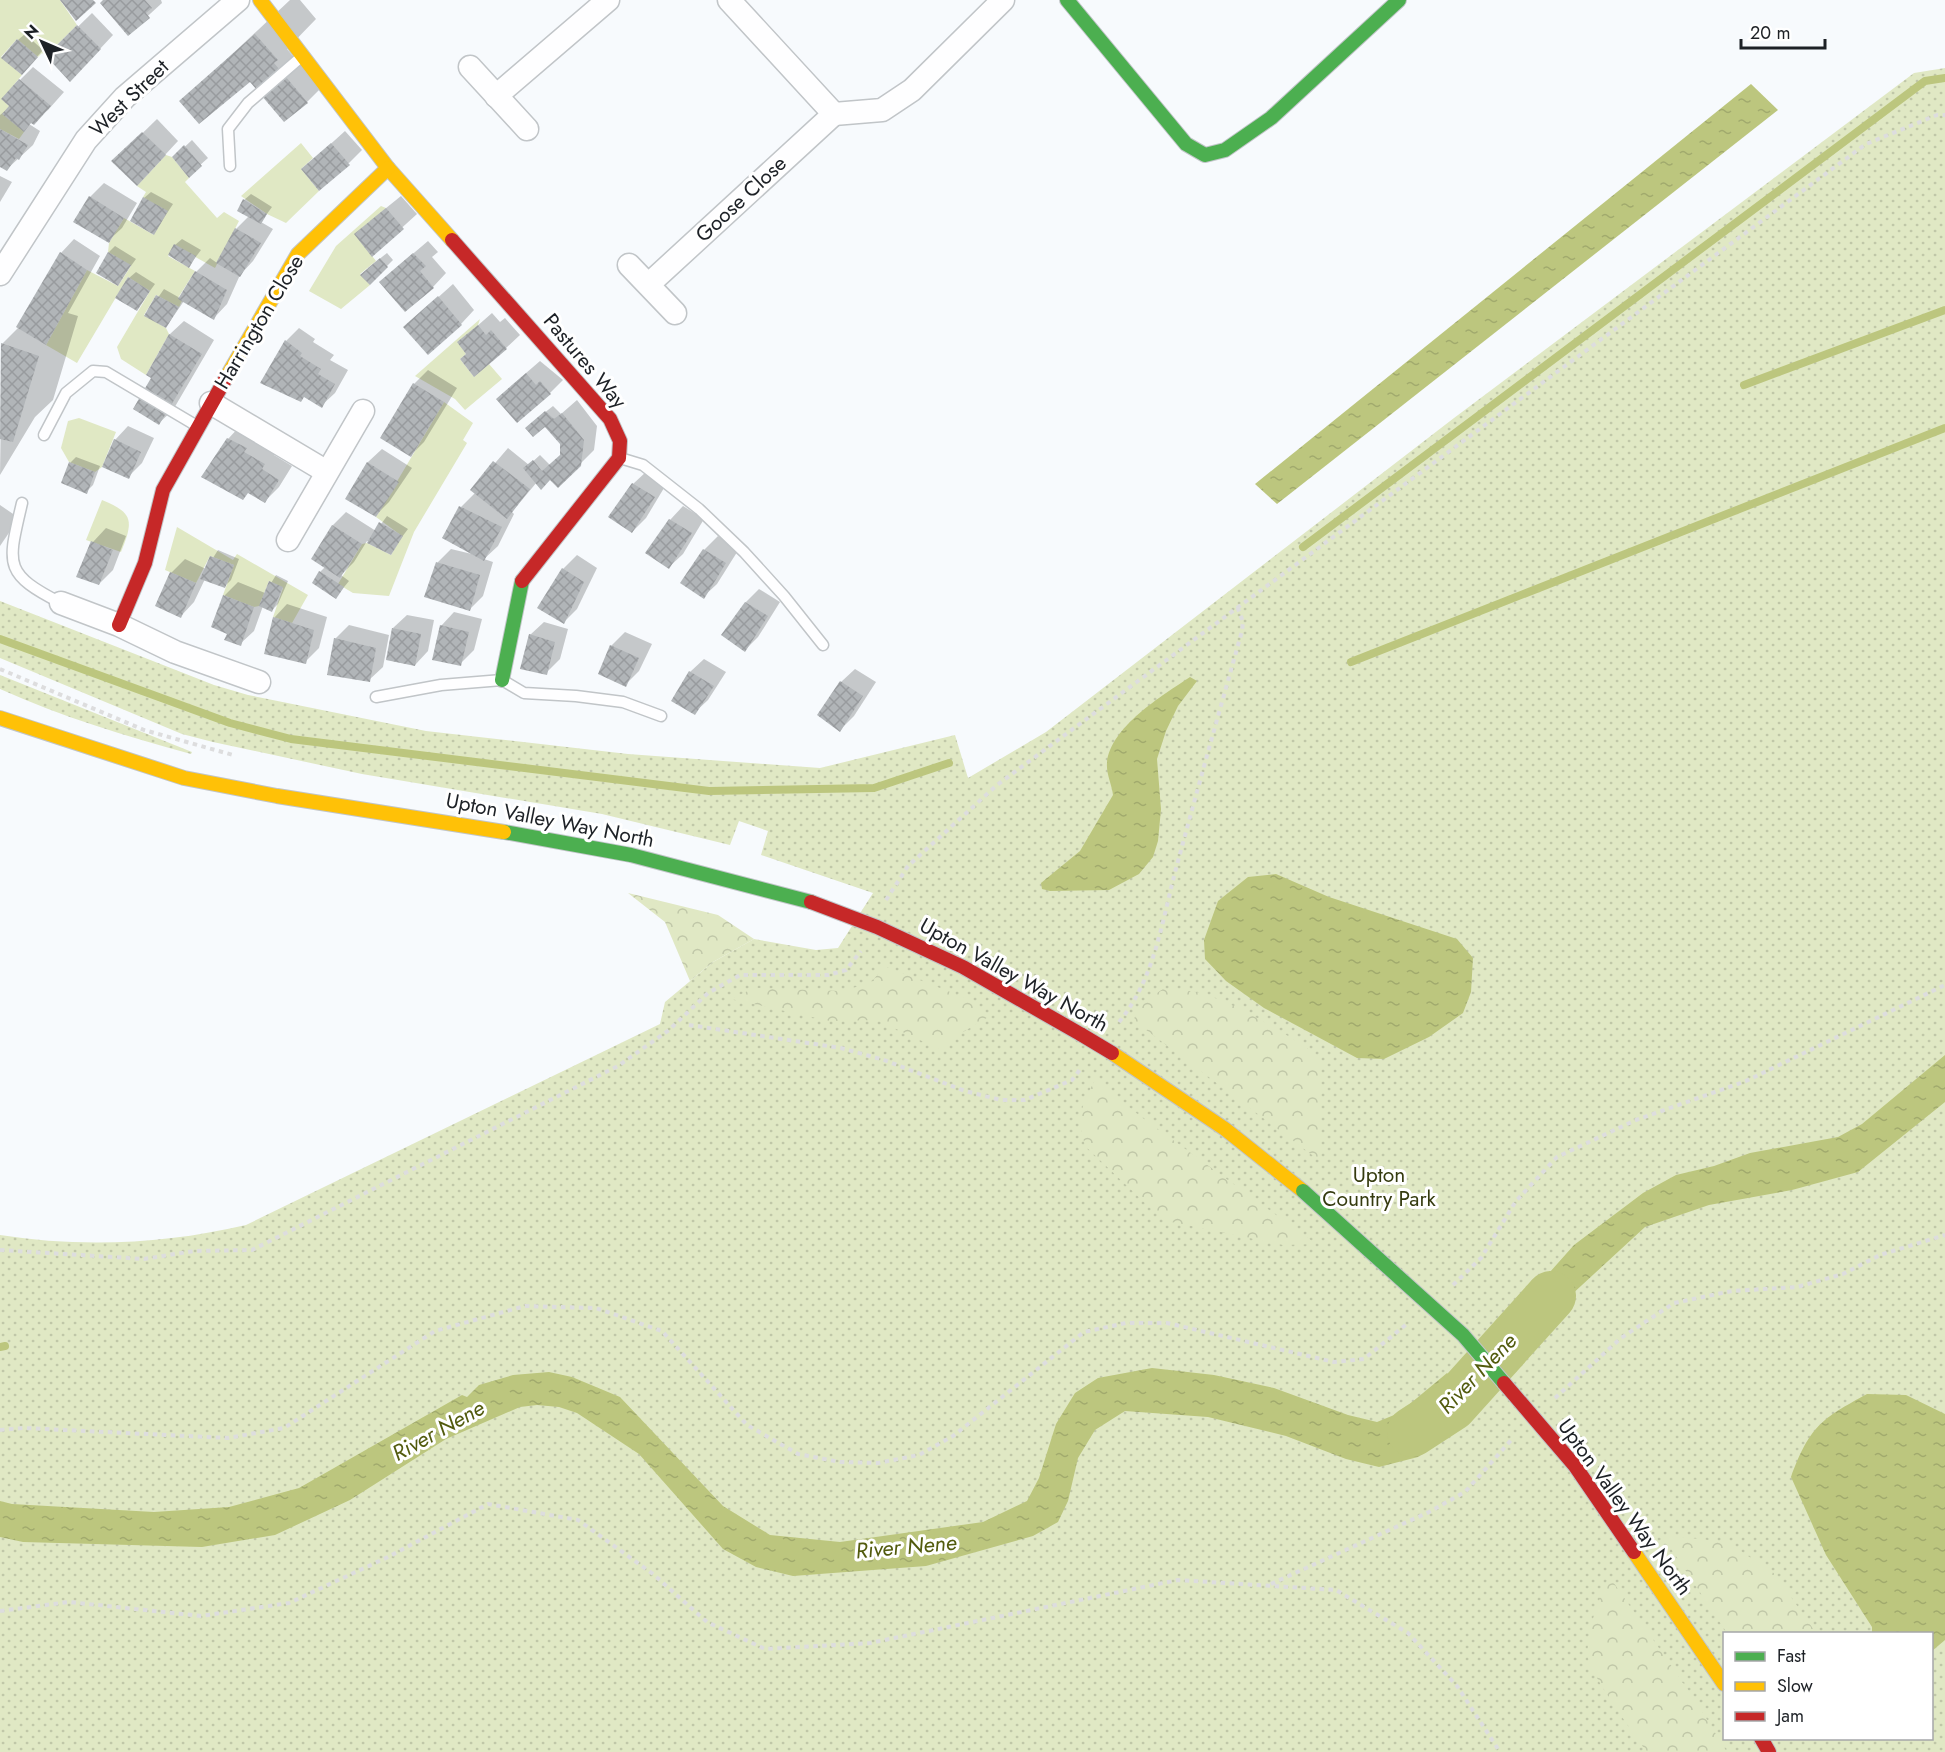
<svg xmlns="http://www.w3.org/2000/svg" width="1945" height="1752" font-family="Jost,sans-serif">
	<style>
		.grass { fill: url(#grass-dots); fill-rule: evenodd }
		.forest { fill: url(#forest-crowns) }
		.garden { fill: #e0e8c4 }
		.water { fill: url(#water-ripples) }
		.shadow { fill: #0003 }
		.lines { fill: none; stroke-linecap: round; stroke-linejoin: round }
		.stream { stroke: #bcc67e; stroke-width: 8 }
		.river { stroke: #bcc67e; stroke-width: 50 }
		.building { fill: url(#building-cross-hatch) }
		.lane-casing { stroke: #c1c5c8; stroke-width: 13 }
		.street-casing { stroke: #c1c5c8; stroke-width: 25 }
		.fast-casing { stroke: #c1c5c8; stroke-width: 16 }
		.slow-casing { stroke: #c1c5c8; stroke-width: 16 }
		.jam-casing { stroke: #c1c5c8; stroke-width: 16 }
		.path { stroke: #ddddde; stroke-width: 4; stroke-dasharray: 4.5 4.5; stroke-linecap: butt }
		.lane { stroke: #fefeff; stroke-width: 10 }
		.street { stroke: #fefeff; stroke-width: 22 }
		.fast { stroke: #4caf50; stroke-width: 14 }
		.slow { stroke: #ffc107; stroke-width: 14 }
		.jam { stroke: #c62828; stroke-width: 14 }
		.fast-bridge-casing { stroke: #c1c5c8; stroke-width: 16; stroke-linecap: butt }
		.jam-bridge-casing { stroke: #c1c5c8; stroke-width: 16; stroke-linecap: butt }
		.fast-bridge { stroke: #4caf50; stroke-width: 14 }
		.jam-bridge { stroke: #c62828; stroke-width: 14 }
		.labels { text-anchor: middle; dominant-baseline: central; stroke-width: 6; stroke-linejoin: round; paint-order: stroke }
		.street-label { font-size: 21px; fill: #1d2126; stroke: #fff }
		.park-label { font-size: 21px; fill: #353b0f; stroke: #fff }
		.water-label { font-size: 22px; font-style: italic; fill: #525b0e; stroke: #fff }
	</style>
	<defs>
		<pattern id="grass-dots" width="8" height="8" patternUnits="userSpaceOnUse" patternTransform="scale(1.5)"><rect width="8" height="8" fill="#e0e8c4"/><path d="M2 2h.1M6 6h.1" fill="none" stroke="#c0c7a8" stroke-width="1.8" stroke-linecap="round"/></pattern>
		<pattern id="forest-crowns" width="20" height="18" patternUnits="userSpaceOnUse" patternTransform="scale(1.5)"><rect width="20" height="18" fill="#e0e8c4"/><path d="M2 6a3 3 0 1 1 6 0M12 15a3 3 0 1 1 6 0" fill="none" stroke="#c0c7a8"/></pattern>
		<pattern id="water-ripples" width="26" height="14" patternUnits="userSpaceOnUse" patternTransform="scale(1.5)"><rect width="26" height="14" fill="#bcc67e"/><path d="M2 4q2-2 4 0t4 0M15 11q2-2 4 0t4 0" fill="none" stroke="#a1aa6d"/></pattern>
		<pattern id="building-cross-hatch" width="8" height="8" patternUnits="userSpaceOnUse" patternTransform="scale(1.5)"><rect width="8" height="8" fill="#b1b5b8"/><path d="M0 0l8 8M0 8l8-8" fill="none" stroke="#989b9e"/></pattern>
	</defs>
	<rect width="100%" height="100%" fill="#f7fafd"/>
	<g class="grass">
		<path d="M1945,68V1752H0V1235C82,1248 165,1244 246,1225L660,1024L665,1002L713,962L754,939L816,950L838,948L873,893L761,855L768,831L739,821L730,845L602,814L362,774L213,742L182,734L0,658V601L214,685L248,695L426,731L628,754L820,768L955,735L968,778L1046,732L1454,418L1914,73ZM1724,1634H1932V1738H1724Z"/>
		<path d="M0,675L192,752L191,754C126,736 62,717 0,689Z"/>
	</g>
	<g class="forest">
		<path d="M628,893L718,915L754,939L713,962L690,981L665,922Z"/>
		<path d="M884,966L968,999L990,1016L958,1035L941,1050L877,1020L830,1021L731,999L754,988L841,991L871,983Z"/>
		<path d="M1163,989C1173,990 1185,990 1196,992C1231,1000 1291,1036 1321,1058L1320,1161L1133,1020L1146,1000Z"/>
		<path d="M1095,1080L1140,1116L1316,1244L1283,1245L1163,1220L1085,1146L1079,1120L1085,1099Z"/>
		<path d="M1662,1535L1727,1542L1775,1574L1816,1633H1727Z"/>
		<path d="M1609,1576L1695,1700L1727,1752H1647C1635,1735 1590,1674 1588,1657C1586,1629 1599,1601 1609,1576Z"/>
	</g>
	<g class="garden">
		<path d="M0,0H60L77,25L46,56L42,53L38,57L17,39L1,57L22,75L2,99L9,106L24,132L19,139L0,129Z"/>
		<path d="M301,143L313,158L301,169L319,191L286,223L267,214L241,196Z"/>
		<path d="M166,155L172,157L189,178L185,182L217,218L224,212L239,221L215,268L174,245L168,256L195,271L178,298L182,301L179,307L156,295L144,315L166,328L169,334L146,375L121,359L117,347L150,291L128,277L77,363L46,345L87,270L118,286L131,266L108,252L109,243L124,218L154,235L143,197L146,192L137,186Z"/>
		<path d="M381,206L386,208L355,234L376,261L360,274L370,285L341,309L309,291L336,246Z"/>
		<path d="M480,319L478,325L458,342L466,354L460,359L474,377L489,364L502,379L465,410L455,399L415,376Z"/>
		<path d="M444,402L473,423L463,440L467,443L414,532L389,596L353,593L338,584L362,544L367,543L391,555L402,536L376,517Z"/>
		<path d="M79,418L116,432L102,467L95,472L69,462L61,448L68,421Z"/>
		<path d="M102,500C133,513 134,520 121,552L86,540Z"/>
		<path d="M177,527L233,560L237,554L308,595L292,623L273,617L283,588L269,581L259,606L254,607L223,595L234,565L210,556L196,583L165,570Z"/>
	</g>
	<g class="water">
		<path d="M1751,84L1778,110L1277,504L1255,484Z"/>
		<path d="M1190,677L1197,681L1178,706L1166,731L1157,759L1161,809L1158,841L1153,857L1139,874L1109,890L1050,891L1042,889L1041,883L1080,851L1113,795C1112,785 1106,774 1107,763C1110,727 1163,695 1190,677Z"/>
		<path d="M1276,874L1329,897L1457,939L1473,958L1471,992L1463,1013L1429,1037L1384,1059L1357,1058L1264,1008L1226,981L1205,959L1204,940L1218,901L1248,877Z"/>
		<path d="M1945,1055V1102L1858,1172L1792,1190L1709,1205L1645,1227L1569,1297L1516,1358L1493,1331L1525,1300L1574,1245L1643,1193L1676,1175L1714,1166L1750,1153L1838,1137L1862,1124Z"/>
		<path d="M1152,1368L1214,1375L1274,1388L1348,1415L1377,1422L1399,1413L1447,1373L1473,1400L1450,1432L1418,1457L1379,1467L1346,1459L1286,1436L1208,1417L1125,1411L1095,1430L1078,1458L1068,1501L1058,1522L1033,1536L926,1566L793,1576L756,1567L723,1549L639,1454L577,1413L559,1407L537,1405L520,1407L446,1439L350,1500L275,1535L202,1547L23,1542L0,1537V1501L12,1504L154,1512L229,1507L299,1488L462,1395L467,1397L479,1385L513,1375L549,1372L572,1377L620,1397L723,1506L770,1535L840,1542L983,1522L1027,1501L1039,1478L1056,1424L1075,1393L1098,1378Z"/>
		<path d="M1867,1394L1906,1395L1945,1414V1640L1932,1651V1634L1872,1633V1627L1826,1555L1791,1477C1810,1426 1821,1419 1867,1394Z"/>
	</g>
	<g class="shadow">
		<path d="M105,0H161L162,3L128,34Z"/>
		<path d="M290,0H300L316,19L287,49L320,89L307,102L259,75L212,73Z"/>
		<path d="M92,13L113,35L84,66L48,56Z"/>
		<path d="M25,34L43,50L28,67L18,40Z"/>
		<path d="M33,67L64,92L48,110L29,124L40,131L33,145L7,169L0,165V115L11,106L20,80Z"/>
		<path d="M157,119L178,141L150,171L114,161Z"/>
		<path d="M345,131L362,150L349,163L303,169Z"/>
		<path d="M192,140L208,158L189,175L174,157Z"/>
		<path d="M0,176L12,182L0,202Z"/>
		<path d="M104,183L137,203L122,228L108,241L75,221L90,197Z"/>
		<path d="M151,192L173,204L154,233L144,198Z"/>
		<path d="M251,194L272,207L261,222L273,229L253,261L240,275L227,304L214,318L184,301L166,327L146,315L164,289L180,298L196,272L210,258L217,263L236,229L249,216L244,200Z"/>
		<path d="M401,196L417,214L373,254L370,221Z"/>
		<path d="M74,239L100,256L68,313L78,316L53,400L35,417L0,475L2,344L18,328L61,253Z"/>
		<path d="M182,239L201,250L189,266L175,245Z"/>
		<path d="M428,241L438,252L432,257L446,273L433,287L395,269Z"/>
		<path d="M115,246L136,259L118,284L109,252Z"/>
		<path d="M387,253L393,260L370,283L368,268Z"/>
		<path d="M136,272L155,284L137,309L129,278Z"/>
		<path d="M453,284L474,310L461,324L405,327Z"/>
		<path d="M492,313L500,322L505,318L520,335L506,348L468,353L459,342Z"/>
		<path d="M184,321L214,340L173,410L159,423L154,377L148,374L170,334Z"/>
		<path d="M299,328L315,339L313,342L334,355L330,360L348,370L335,393L321,406L286,341Z"/>
		<path d="M540,361L563,380L550,393L511,386Z"/>
		<path d="M428,370L457,388L424,442L411,455L414,384Z"/>
		<path d="M577,400L597,426L594,450L580,464L537,482L512,512L514,514L498,546L484,559L493,562L483,596L469,610L426,596L438,562L451,549L476,555L461,507L475,493L472,490L508,448L529,465L540,455L550,465L562,454V444L547,427L533,422L553,406L561,414Z"/>
		<path d="M241,425L277,450L274,455L292,466L279,487L265,501L249,492L228,439Z"/>
		<path d="M128,426L154,438L142,463L128,477L115,440Z"/>
		<path d="M382,449L412,468L389,502L376,515L347,498L368,462Z"/>
		<path d="M76,457L100,466L93,485L86,492L70,463Z"/>
		<path d="M647,471L667,483L646,518L632,532L633,484Z"/>
		<path d="M0,505L19,518L0,546Z"/>
		<path d="M683,506L704,519L683,554L669,567L670,520Z"/>
		<path d="M346,512L376,531L387,516L408,529L390,553L367,541L354,562L341,575L349,581L336,597L320,572L325,567L313,559L333,525Z"/>
		<path d="M106,528L126,536L113,570L99,584L78,576L93,542Z"/>
		<path d="M718,536L739,549L717,584L703,597L704,550Z"/>
		<path d="M218,550L239,559L231,580L225,586L205,579L194,602L181,616L171,573L185,559L206,569Z"/>
		<path d="M577,555L597,568L577,609L564,622L563,569Z"/>
		<path d="M276,575L288,581L278,604L272,610L263,606L254,631L240,644L229,633L213,626L225,595L238,582L265,593Z"/>
		<path d="M759,589L780,602L758,637L745,650L723,635L746,602Z"/>
		<path d="M287,604L327,617L319,648L305,662L274,618Z"/>
		<path d="M454,612L482,619L474,650L460,664L441,626Z"/>
		<path d="M407,615L434,620L428,651L415,665L393,628Z"/>
		<path d="M544,622L568,629L560,659L546,673L530,635Z"/>
		<path d="M349,625L389,635L383,667L369,680L335,639Z"/>
		<path d="M625,632L652,644L639,671L625,685L611,646Z"/>
		<path d="M704,659L726,672L708,700L694,713L690,672Z"/>
		<path d="M855,669L876,682L854,716L840,730L841,682Z"/>
	</g>
	<g class="lines">
		<g class="stream">
			<path d="M1744,385L1945,310"/>
			<path d="M1303,547L1925,81L1945,78"/>
			<path d="M0,639L230,723L291,739L709,791L874,788L949,763"/>
			<path d="M1351,662L1945,428"/>
			<path d="M0,1347L5,1346"/>
		</g>
		<path class="river" d="M1412,1432L1452,1406L1551,1296"/>
	</g>
	<g class="building">
		<path d="M60,0H93L96,3L76,21Z"/>
		<path d="M103,0H145L152,8L146,13L150,18L128,36L100,3Z"/>
		<path d="M77,25L101,49L70,82L46,56Z"/>
		<path d="M255,34L278,60L274,63L308,103L284,122L250,82L199,124L179,101Z"/>
		<path d="M17,39L38,57L22,75L1,58Z"/>
		<path d="M19,79L51,106L34,125L31,123L24,132L2,114L9,106L1,99Z"/>
		<path d="M0,129L28,145L19,160L16,158L7,171L0,167Z"/>
		<path d="M142,132L166,155L137,186L111,161Z"/>
		<path d="M331,143L350,165L319,191L301,169Z"/>
		<path d="M184,145L202,166L189,178L172,157Z"/>
		<path d="M89,196L124,218L109,243L73,222Z"/>
		<path d="M143,197L168,211L154,235L130,221Z"/>
		<path d="M243,199L267,214L261,224L237,211Z"/>
		<path d="M386,208L404,229L372,257L354,234Z"/>
		<path d="M235,228L261,243L240,277L216,263Z"/>
		<path d="M174,244L196,256L189,268L168,255Z"/>
		<path d="M60,252L87,270L46,345L16,327Z"/>
		<path d="M108,252L131,265L118,286L96,273Z"/>
		<path d="M413,253L426,266L420,271L434,288L405,312L379,282Z"/>
		<path d="M380,258L388,267L370,285L360,275Z"/>
		<path d="M195,271L227,290L214,320L178,299Z"/>
		<path d="M128,277L150,291L137,311L115,298Z"/>
		<path d="M156,295L179,307L166,328L144,316Z"/>
		<path d="M438,296L462,325L428,355L403,327Z"/>
		<path d="M478,325L486,335L491,330L507,349L474,377L460,359L466,354L457,342Z"/>
		<path d="M169,334L202,354L159,425L133,409L151,378L146,375Z"/>
		<path d="M285,340L302,353L300,356L321,369L318,374L335,384L322,408L304,397L301,402L260,383Z"/>
		<path d="M1,343L39,356L13,442L0,439Z"/>
		<path d="M526,373L536,385L540,381L551,394L517,423L496,399Z"/>
		<path d="M413,383L444,402L411,457L380,438Z"/>
		<path d="M545,411L554,419L562,413L584,440L581,466L558,488L550,480L541,490L523,468L533,460L542,471L560,455V444L545,427L533,437L525,428Z"/>
		<path d="M227,438L247,448L244,452L265,464L262,469L279,480L265,503L248,493L243,500L201,477Z"/>
		<path d="M114,439L141,452L129,479L102,467Z"/>
		<path d="M493,461L530,489L507,519L470,490Z"/>
		<path d="M69,462L95,472L87,494L61,483Z"/>
		<path d="M367,462L399,482L376,517L345,499Z"/>
		<path d="M632,483L655,497L632,533L608,517Z"/>
		<path d="M459,506L502,527L484,561L442,538Z"/>
		<path d="M669,519L692,533L669,569L645,553Z"/>
		<path d="M379,522L403,536L391,555L367,543Z"/>
		<path d="M332,525L362,544L340,578L311,559Z"/>
		<path d="M91,541L113,550L99,585L76,577Z"/>
		<path d="M703,549L726,563L704,599L680,583Z"/>
		<path d="M210,556L234,565L225,588L200,579Z"/>
		<path d="M436,562L480,575L470,611L424,597Z"/>
		<path d="M562,568L584,582L564,624L537,608Z"/>
		<path d="M319,571L344,587L336,599L312,583Z"/>
		<path d="M170,572L196,583L181,618L155,606Z"/>
		<path d="M269,581L283,587L272,612L259,606Z"/>
		<path d="M223,595L254,607L241,646L224,640L227,634L211,627Z"/>
		<path d="M745,602L768,616L745,652L721,635Z"/>
		<path d="M273,617L314,630L306,664L264,654Z"/>
		<path d="M440,625L469,632L461,666L432,660Z"/>
		<path d="M392,628L421,634L415,666L386,660Z"/>
		<path d="M529,634L555,642L547,675L520,669Z"/>
		<path d="M334,638L376,648L370,682L327,675Z"/>
		<path d="M610,645L639,658L626,687L598,674Z"/>
		<path d="M689,671L714,686L695,715L671,701Z"/>
		<path d="M840,681L863,696L840,732L817,715Z"/>
	</g>
	<g class="lines">
		<defs>
			<g id="lane">
				<path d="M230,166L228,129L248,103L300,58"/>
				<path d="M44,435L66,393L93,371L106,372L197,426"/>
				<path d="M620,458L643,465L699,509L744,552L784,596L823,645"/>
				<path d="M22,503C8,564 2,573 61,603"/>
				<path d="M376,697L441,685L502,680L524,693L576,696L623,702L661,716"/>
			</g>
			<g id="street">
				<path d="M729,0L834,114"/>
				<path d="M470,67L527,129"/>
				<path d="M496,96L608,0"/>
				<path d="M834,114L882,110L912,90L1003,0"/>
				<path d="M629,265L675,313"/>
				<path d="M0,274L86,140L125,97L238,0"/>
				<path d="M649,284L834,114"/>
				<path d="M211,403L327,472"/>
				<path d="M288,540L363,411"/>
				<path d="M61,603L119,625L175,652L259,682"/>
			</g>
			<g id="fast">
				<path d="M1067,0L1186,144L1205,155L1225,150L1271,118L1399,0"/>
				<path d="M502,680L522,581"/>
				<path d="M504,832L631,855L811,902"/>
			</g>
			<g id="slow">
				<path d="M260,0L388,168L452,240"/>
				<path d="M226,378L298,254L388,168"/>
				<path d="M0,718L184,778L277,796L504,832"/>
				<path d="M1112,1053L1225,1129L1303,1191"/>
				<path d="M1634,1552L1724,1684"/>
			</g>
			<g id="jam">
				<path d="M452,240L610,419L620,441L619,458L522,581"/>
				<path d="M119,625L145,563L163,490L226,378"/>
				<path d="M811,902L877,927L963,967L1082,1035"/>
				<path d="M1761,1738L1769,1752"/>
			</g>
		</defs>
		<use href="#lane" class="lane-casing"/>
		<use href="#street" class="street-casing"/>
		<use href="#fast" class="fast-casing"/>
		<use href="#slow" class="slow-casing"/>
		<use href="#jam" class="jam-casing"/>
		<g class="path">
			<path d="M0,669L144,730L233,755"/>
			<path d="M886,900L908,866L997,785L1866,144L1937,115H1945"/>
			<path d="M1119,1022C1156,977 1162,919 1177,865C1198,787 1220,709 1242,631L1243,622L1237,606"/>
			<path d="M689,1025L841,1048L884,1060L965,1091L1001,1100H1025L1072,1080L1082,1067"/>
			<path d="M0,1250L144,1259L194,1251L252,1250L618,1066L669,1030L708,993L740,975H828L846,970L861,951"/>
			<path d="M1453,1285L1481,1258L1516,1201L1557,1157L1636,1120L1746,1081L1945,985"/>
			<path d="M1555,1398L1621,1338L1674,1303L1732,1291L1797,1287L1843,1274L1880,1255L1945,1235"/>
			<path d="M0,1430L24,1428L228,1438L284,1428L435,1331L525,1306L596,1308L662,1331L747,1425L798,1454L840,1462L878,1463L919,1455L953,1436L1084,1332L1126,1323H1167L1334,1362L1364,1359L1408,1323"/>
			<path d="M1271,1584L1429,1512L1465,1492L1513,1438"/>
			<path d="M0,1611L69,1602L201,1616L289,1603L388,1557L488,1504L578,1520L653,1574L707,1622L765,1649L870,1643L1178,1580L1336,1590L1408,1633L1457,1686L1500,1752"/>
		</g>
		<use href="#lane" class="lane"/>
		<use href="#street" class="street"/>
		<use href="#fast" class="fast"/>
		<use href="#slow" class="slow"/>
		<use href="#jam" class="jam"/>
		<defs>
			<path id="fast-bridge" d="M1303,1191L1463,1335L1504,1383"/>
			<g id="jam-bridge">
				<path d="M1082,1035L1112,1053"/>
				<path d="M1504,1383L1575,1466L1634,1552"/>
			</g>
		</defs>
		<use href="#fast-bridge" class="fast-bridge-casing"/>
		<use href="#jam-bridge" class="jam-bridge-casing"/>
		<use href="#fast-bridge" class="fast-bridge"/>
		<use href="#jam-bridge" class="jam-bridge"/>
	</g>
	<g class="labels">
		<g class="street-label">
			<text transform="translate(129 98) rotate(-44)">West Street</text>
			<text transform="translate(741 199) rotate(-43)">Goose Close</text>
			<text transform="translate(259 322) rotate(-59)">Harrington Close</text>
			<text transform="translate(585 361) rotate(50)">Pastures Way</text>
			<text transform="translate(550 820) rotate(11)">Upton Valley Way North</text>
			<text transform="translate(1014 975) rotate(29)">Upton Valley Way North</text>
			<text transform="translate(1625 1507) rotate(54)">Upton Valley Way North</text>
		</g>
		<g class="park-label">
			<text x="1379" y="1175">Upton<tspan x="1379" dy="24">Country Park</tspan></text>
		</g>
		<g class="water-label">
			<text transform="translate(1477 1373) rotate(-46)">River Nene</text>
			<text transform="translate(438 1430) rotate(-29)">River Nene</text>
			<text transform="translate(906 1546) rotate(-5)">River Nene</text>
		</g>
	</g>
	<rect x="1723" y="1632" width="210" height="108" fill="#ffffff" stroke="#a5a6a8" stroke-width="1.5"/>
	<rect x="1735" y="1652" width="30" height="9" fill="#4caf50" stroke="#a5a6a8" stroke-width="1.5"/>
	<text x="1777" y="1662" font-size="18" fill="#1d2126">Fast</text>
	<rect x="1735" y="1682" width="30" height="9" fill="#ffc107" stroke="#a5a6a8" stroke-width="1.5"/>
	<text x="1777" y="1692" font-size="18" fill="#1d2126">Slow</text>
	<rect x="1735" y="1712" width="30" height="9" fill="#c62828" stroke="#a5a6a8" stroke-width="1.5"/>
	<text x="1777" y="1722" font-size="18" fill="#1d2126">Jam</text>
	<g transform="translate(42 42) rotate(314)" stroke="#ffffff" stroke-width="4.5" paint-order="stroke">
	<path d="M0-4.5L10 22L0 15L-10 22Z" fill="#1d2126"/>
	<text y="-9" font-size="16" font-weight="bold" text-anchor="middle" fill="#1d2126">N</text>
	</g>
	<path d="M1741 39v9h84v-9" fill="none" stroke="#1d2126" stroke-width="3"/>
	<text x="1750" y="39" font-size="18" fill="#1d2126" stroke="#ffffff" stroke-width="4.5" paint-order="stroke">20 m</text>
</svg>
